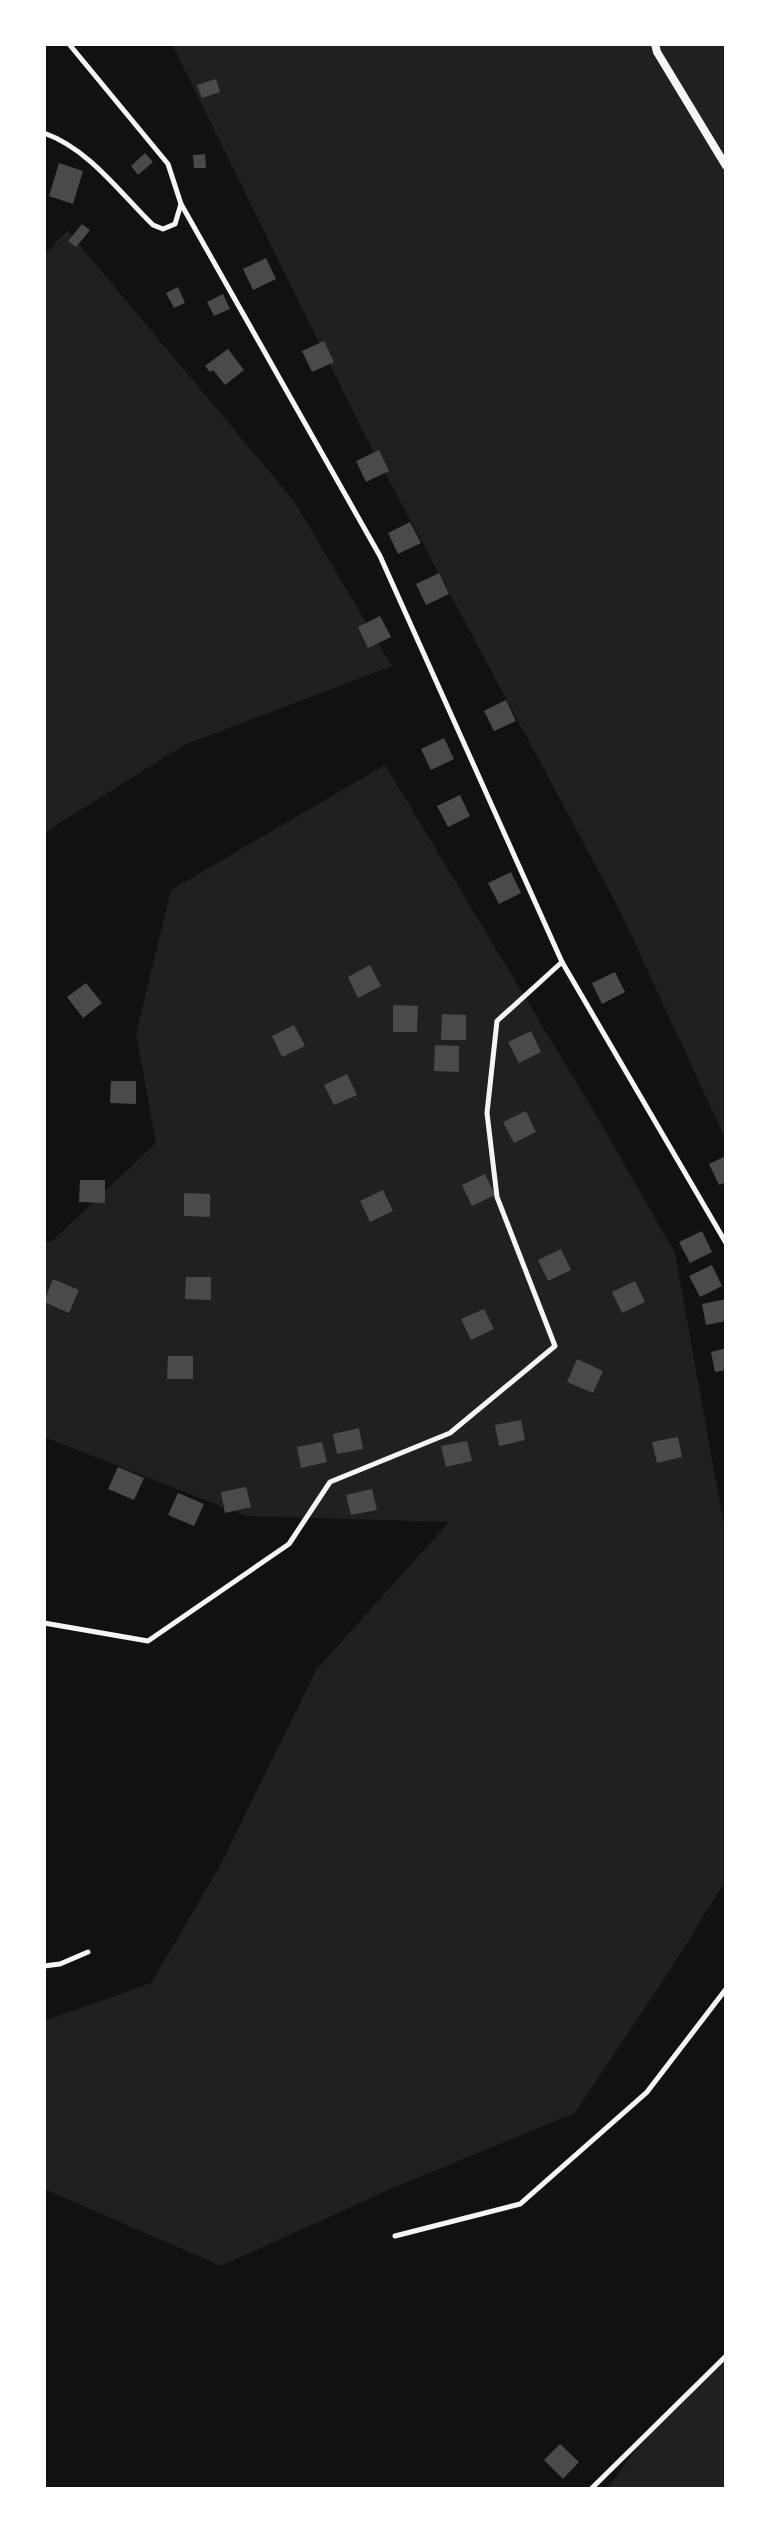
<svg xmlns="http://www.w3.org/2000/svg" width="770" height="2533" font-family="'Roboto Condensed',sans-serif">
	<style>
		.green { fill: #202020 }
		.building { fill: #4a4a4a }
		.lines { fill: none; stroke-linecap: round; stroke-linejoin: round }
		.service { stroke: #f5f5f5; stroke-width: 5 }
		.minor { stroke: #f5f5f5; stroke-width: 8 }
	</style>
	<rect width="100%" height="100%" fill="#111"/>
	<g class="green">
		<path d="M172,44H726V1140L620,911L363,432Z"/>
		<path d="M67,230L294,501L392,666L184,745L44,833V256Z"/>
		<path d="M385,765L595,1113L675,1253L726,1537V1880L665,1978L575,2113L395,2187L221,2266L44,2189V2021L151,1983L221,1864L316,1670L449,1522L246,1516L44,1437V1242H51L156,1143L136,1034L171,890Z"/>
		<path d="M726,2352V2489H607L650,2430Z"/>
	</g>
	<g class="building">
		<path d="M216,79L220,92L202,98L197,85Z"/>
		<path d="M145,153L153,162L138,175L131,166Z"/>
		<path d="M205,154L206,168H194L193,155Z"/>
		<path d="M59,163L83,171L73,204L49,196Z"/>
		<path d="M82,224L90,230L76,247L68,241Z"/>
		<path d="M266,258L276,279L253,290L243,269Z"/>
		<path d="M178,287L185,303L174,308L166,293Z"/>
		<path d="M223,294L230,309L214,316L207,302Z"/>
		<path d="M324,341L334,362L312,372L302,351Z"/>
		<path d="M228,349L244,370L225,385L213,370L210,372L205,366Z"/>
		<path d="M379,450L389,471L366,482L356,461Z"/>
		<path d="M410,522L421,543L398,554L388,533Z"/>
		<path d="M439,573L449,594L426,605L416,584Z"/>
		<path d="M380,616L391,637L368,648L358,627Z"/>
		<path d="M506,700L516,721L494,731L484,711Z"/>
		<path d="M444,738L454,759L431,770L421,749Z"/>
		<path d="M460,795L470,816L448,827L437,806Z"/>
		<path d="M511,872L521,893L499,904L488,883Z"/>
		<path d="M370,965L381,986L358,998L348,977Z"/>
		<path d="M615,972L625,992L602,1004L592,983Z"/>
		<path d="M86,983L102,1003L83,1018L67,997Z"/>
		<path d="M393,1005L418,1006L417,1032H393Z"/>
		<path d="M442,1014L466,1015V1040H441Z"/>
		<path d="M294,1025L305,1046L282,1057L272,1036Z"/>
		<path d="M531,1031L541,1052L519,1063L508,1042Z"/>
		<path d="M435,1045L459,1046V1072L434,1071Z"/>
		<path d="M347,1074L357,1095L334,1105L324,1085Z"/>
		<path d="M111,1081H136V1104L110,1103Z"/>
		<path d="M526,1111L536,1132L514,1143L503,1122Z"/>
		<path d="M726,1156V1182L719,1185L709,1164Z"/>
		<path d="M485,1174L495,1195L472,1206L462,1185Z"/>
		<path d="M80,1180H105V1203L79,1202Z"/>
		<path d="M383,1190L393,1211L370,1222L360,1201Z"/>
		<path d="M184,1193L210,1194V1217L184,1216Z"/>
		<path d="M702,1231L712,1252L690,1263L679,1242Z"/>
		<path d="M561,1249L571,1270L548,1281L538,1260Z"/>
		<path d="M712,1265L722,1286L700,1297L689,1276Z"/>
		<path d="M186,1277H211V1300L185,1299Z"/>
		<path d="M53,1279L79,1290L69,1313L44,1302Z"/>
		<path d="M635,1281L645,1302L622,1313L612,1292Z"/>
		<path d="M726,1299V1321L706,1325L702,1304Z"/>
		<path d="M484,1309L494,1329L471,1340L461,1319Z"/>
		<path d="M726,1348V1370L715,1372L711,1352Z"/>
		<path d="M168,1356H193V1379H167Z"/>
		<path d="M577,1359L603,1371L593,1393L567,1382Z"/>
		<path d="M521,1420L525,1440L499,1446L495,1425Z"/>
		<path d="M359,1428L363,1449L337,1454L333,1434Z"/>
		<path d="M678,1437L682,1457L657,1463L652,1442Z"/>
		<path d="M467,1441L472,1461L446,1467L441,1446Z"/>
		<path d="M322,1442L327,1462L301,1468L297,1447Z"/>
		<path d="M118,1467L144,1478L134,1500L108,1489Z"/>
		<path d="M246,1487L251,1507L225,1513L221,1492Z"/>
		<path d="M372,1489L377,1510L351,1515L346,1495Z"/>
		<path d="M178,1493L204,1504L194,1526L168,1515Z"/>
		<path d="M560,2444L579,2462L563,2479L544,2460Z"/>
	</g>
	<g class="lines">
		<g class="service">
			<path d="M44,133C89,149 120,193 153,225L163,229L175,224L181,204L168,164L69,44"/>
			<path d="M181,204L380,556L562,962L726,1243"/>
			<path d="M44,1623L148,1641L289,1544L330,1482L450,1433L555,1346L497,1197L487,1113L497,1021L562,962"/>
			<path d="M44,1966L60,1964L88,1952"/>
			<path d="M395,2236L520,2204L647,2092L726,1989"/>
			<path d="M591,2489L726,2356"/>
		</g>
		<path class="minor" d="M655,44L657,52L726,166"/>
	</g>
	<rect width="770" height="2533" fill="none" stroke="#ffffff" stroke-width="92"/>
</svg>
